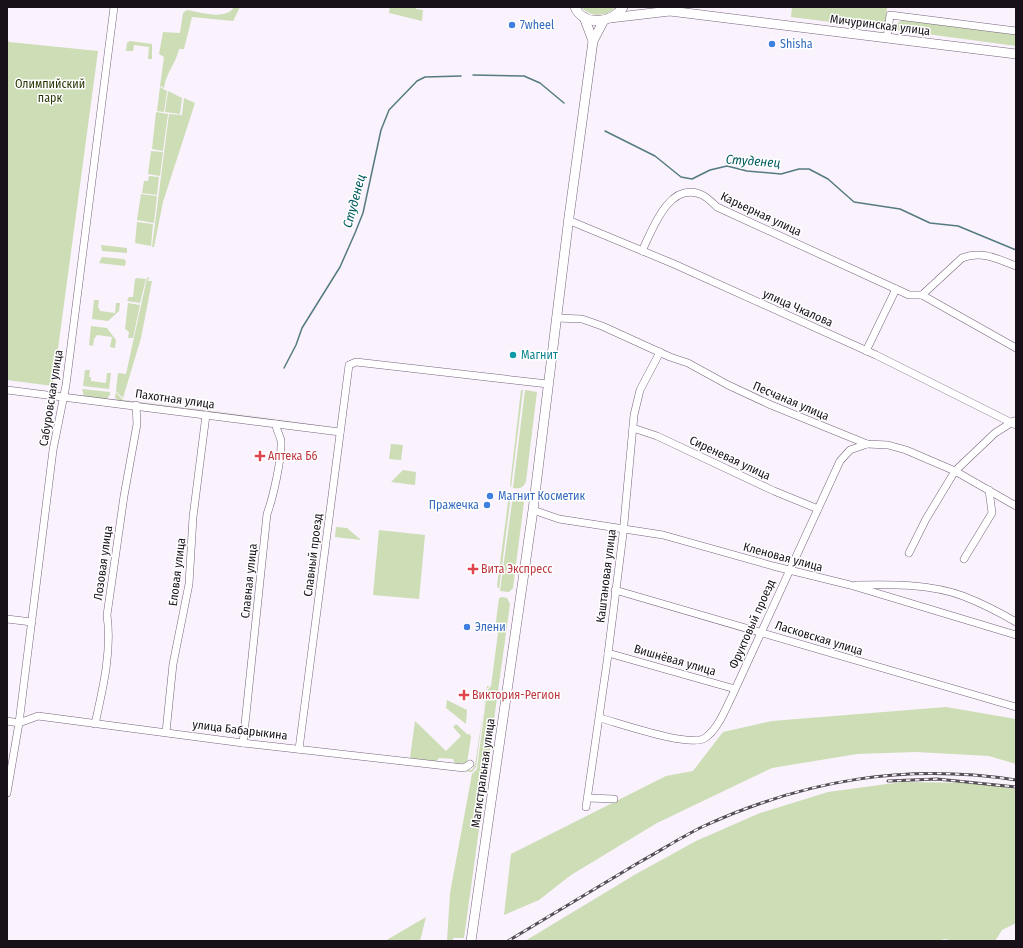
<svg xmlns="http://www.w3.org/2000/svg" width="1023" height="948" font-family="'Fira Sans Condensed',sans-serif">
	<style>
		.green { fill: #cdddb5 }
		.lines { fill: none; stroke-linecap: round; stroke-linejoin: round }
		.stream { stroke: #547b80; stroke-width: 1.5 }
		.minor-casing { stroke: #76647c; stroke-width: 8 }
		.major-casing { stroke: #76647c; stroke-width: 10 }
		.minor { stroke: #fff; stroke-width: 7 }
		.major { stroke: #fff; stroke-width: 9 }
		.rail-casing { stroke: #554e57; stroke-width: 3 }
		.rail { stroke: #fff; stroke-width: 1.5; stroke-dasharray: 4.5; stroke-linecap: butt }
		.shop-dot { fill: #3f7fe0; stroke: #fff; stroke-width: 1.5 }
		.culture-dot { fill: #0f9aa8; stroke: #fff; stroke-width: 1.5 }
		.health-dot { fill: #e0444e; stroke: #fff; stroke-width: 1.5 }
		.labels { text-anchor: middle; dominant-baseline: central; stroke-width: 3; stroke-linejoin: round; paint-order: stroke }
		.shop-label { font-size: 12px; fill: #366cbe; stroke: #fff; text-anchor: start }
		.street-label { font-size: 12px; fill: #18111a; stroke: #fff }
		.park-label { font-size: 12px; fill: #293807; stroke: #fff }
		.culture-label { font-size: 12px; fill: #0d838f; stroke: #fff; text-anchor: start }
		.health-label { font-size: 12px; fill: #be3a42; stroke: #fff; text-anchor: start }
		.water-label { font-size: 13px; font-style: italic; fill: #005b5f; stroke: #fff }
	</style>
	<rect width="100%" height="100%" fill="#faf2fd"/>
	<g class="green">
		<path d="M234,7H240L233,21L192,17L184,49H179C176,63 166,73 164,88L160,86L164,57L159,54L163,32L180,33L183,13L187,10C200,12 226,21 234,7Z"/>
		<path d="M390,7H416V9L423,10L422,21L389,13Z"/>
		<path d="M581,7H616C606,17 591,18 581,7Z"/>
		<path d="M792,7H885L887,8L885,25L879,28L791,17Z"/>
		<path d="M903,20L1016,34V46L897,30L895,27L896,24Z"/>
		<path d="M7,39L9,42L98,51L53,386L7,380Z"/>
		<path d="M130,41L152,44V59H148L149,47L134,45L133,51H126L127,43Z"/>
		<path d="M160,87L167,91L164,112L157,111Z"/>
		<path d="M168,91L182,98L180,114L165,112Z"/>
		<path d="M184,98L195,103L163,202L154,247H152L169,114L182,115Z"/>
		<path d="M156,112L168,114L163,151L152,149Z"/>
		<path d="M151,151L163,152L160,176L148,174Z"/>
		<path d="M149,176L159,177L157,195L142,193L144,181H148Z"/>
		<path d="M141,194L157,196L154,223L137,220Z"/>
		<path d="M137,222L153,224L151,246L135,243Z"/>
		<path d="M101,245L127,248V253L102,251Z"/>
		<path d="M102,257L124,259L126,261L125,266L99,263Z"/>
		<path d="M149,277L148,281H152L141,338L123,398L116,391L118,373L126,374L147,278Z"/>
		<path d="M137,278L146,279L140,303L127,301L129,297H133L135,279Z"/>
		<path d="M94,300H99L98,306L100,311L115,313L116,303H120L119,311L108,321L92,319Z"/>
		<path d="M128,303L140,305L133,338H128L129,332L125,329Z"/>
		<path d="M91,326L107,328L116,340L115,348L110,347L112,337L97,335L94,339L93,346L89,345Z"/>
		<path d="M85,370H90L89,377H91V381L106,383L107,373H111L109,389L83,386Z"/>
		<path d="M82,389L110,392V395L106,399L84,396Z"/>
		<path d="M521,390H523L511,488L510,485Z"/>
		<path d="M525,390L537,392L526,481C524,488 519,489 513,488Z"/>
		<path d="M116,392L123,400L318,424L118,400L115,398Z"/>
		<path d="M391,444L403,445L401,460L389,459Z"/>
		<path d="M403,470L416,472L415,485L391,482Z"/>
		<path d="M509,495H511L499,589L497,586Z"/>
		<path d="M513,495L520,496L524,502L513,588L509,592L500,591Z"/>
		<path d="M336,527L347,528L361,540L335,537Z"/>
		<path d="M379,530L425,535L419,599L373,595Z"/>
		<path d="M502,597L507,598L510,604L464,938H453V941H447L450,893L472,774L477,769L487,691L491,686L498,633L495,629L499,598Z"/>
		<path d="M487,686H490L486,689L476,767L472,772L250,747L472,770L475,765Z"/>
		<path d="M447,700L467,710L466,724L446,708Z"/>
		<path d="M946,707L1016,719V764L989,756L916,752L857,754L772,768L657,823L571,875L539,900L504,915L511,854L666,776L693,771L723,732L772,721Z"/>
		<path d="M415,721L446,751L461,736L453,727L456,724L468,735L469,733L471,737L467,763L455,764L453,759L439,758L436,762L410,758Z"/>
		<path d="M902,782L975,783L1016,789V923L1002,930L995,941H959L943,939L941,941H525L636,874L696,841L760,813L828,792Z"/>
		<path d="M426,917L420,941H385Z"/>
	</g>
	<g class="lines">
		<g class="stream">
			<path d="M473,75L524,76L540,83L564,103"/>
			<path d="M605,131L655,156L681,177L692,179L710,170L727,166L747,171L781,174L799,169H809L828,179L854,202L900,209L930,223L958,226L1016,250"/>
			<path d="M284,368L296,345L302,328L340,267L355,233L363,213L381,130L389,110L417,81L425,77L461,76"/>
		</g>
		<defs>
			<g id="minor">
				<path d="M887,38L890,15L1016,31"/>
				<path d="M568,220L674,264L876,355L1016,425"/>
				<path d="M642,251C652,231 668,182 700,194C706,196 712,202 717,207L896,289"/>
				<path d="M922,295L962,258C981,250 998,259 1016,266"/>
				<path d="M556,318L582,319L602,326L670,357L688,363L728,385L771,405L867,444L888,445L906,450L955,471L1016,506"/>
				<path d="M866,351L896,289L909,295H922L1016,348"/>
				<path d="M7,390L340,432"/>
				<path d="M633,428L657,436L774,491L818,509"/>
				<path d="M533,510L559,519L663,535L773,566L850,585L1016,635"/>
				<path d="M909,553L926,519L955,471L995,433L1014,421"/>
				<path d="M964,559L992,513L989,490"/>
				<path d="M856,585C891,584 931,584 963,596C981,603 999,612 1016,622"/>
				<path d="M615,590L1016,707"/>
				<path d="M7,619L32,622"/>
				<path d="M608,653L735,689"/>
				<path d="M600,718C619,723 690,748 705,738C718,729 725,710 732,696L840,461L850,450L867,444"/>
				<path d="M7,721L19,723L38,716L243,743L464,768L470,764"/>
				<path d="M95,724C103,688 112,651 107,615L124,496L137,424L136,405"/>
				<path d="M166,732L173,664L189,584L193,517L206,415"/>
				<path d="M243,743L267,514C273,498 282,458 281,441C280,435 276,430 276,424"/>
				<path d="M299,749L349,365L356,362L548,384"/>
				<path d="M7,793L19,723L53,450L66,385L114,7"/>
				<path d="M588,798L614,799"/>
				<path d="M586,807L607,662L623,534L634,415L640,390L660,352"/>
			</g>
			<g id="major">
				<path d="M575,7C583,27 613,23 623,7"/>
				<path d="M584,17L593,41"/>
				<path d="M610,18L670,11L1016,54"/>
				<path d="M471,941L533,510L569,217L593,41L604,20"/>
			</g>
		</defs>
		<use href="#minor" class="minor-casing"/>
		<use href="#major" class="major-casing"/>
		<use href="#minor" class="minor"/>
		<use href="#major" class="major"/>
		<defs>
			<g id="rail">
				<path d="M888,781L937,779L1016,787"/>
				<path d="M508,941C551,915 594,889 638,863C660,851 681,837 704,826C805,780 905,763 1016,780"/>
			</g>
		</defs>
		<use href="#rail" class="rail-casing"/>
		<use href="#rail" class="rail"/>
	</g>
	<g class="shop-dot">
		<circle cx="512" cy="25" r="4"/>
		<circle cx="772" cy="44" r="4"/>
		<circle cx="490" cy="496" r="4"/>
		<circle cx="487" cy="505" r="4"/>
		<circle cx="467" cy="627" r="4"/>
	</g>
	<circle class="culture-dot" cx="513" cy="355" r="4"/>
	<g class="health-dot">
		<path d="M258 450h4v4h4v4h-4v4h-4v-4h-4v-4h4z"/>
		<path d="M471 563h4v4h4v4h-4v4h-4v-4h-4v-4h4z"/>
		<path d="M462 689h4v4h4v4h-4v4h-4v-4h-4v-4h4z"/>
	</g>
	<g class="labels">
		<g class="shop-label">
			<text x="520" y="25">7wheel</text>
			<text x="780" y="44">Shisha</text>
			<text x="498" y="496">Магнит Косметик</text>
			<text x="479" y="505" text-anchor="end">Пражечка</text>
			<text x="475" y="627">Элени</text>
		</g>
		<g class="street-label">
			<text transform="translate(880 25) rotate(7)">Мичуринская улица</text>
			<text transform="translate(761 214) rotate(25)">Карьерная улица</text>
			<text transform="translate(798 308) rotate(24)">улица Чкалова</text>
			<text transform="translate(51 398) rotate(-81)">Сабуровская улица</text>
			<text transform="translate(175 399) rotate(8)">Пахотная улица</text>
			<text transform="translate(791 401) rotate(23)">Песчаная улица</text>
			<text transform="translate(730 458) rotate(25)">Сиреневая улица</text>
			<text transform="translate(313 555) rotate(-83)">Славный проезд</text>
			<text transform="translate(783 557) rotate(15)">Кленовая улица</text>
			<text transform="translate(103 563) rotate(-82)">Лозовая улица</text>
			<text transform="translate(177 572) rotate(-83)">Еловая улица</text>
			<text transform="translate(606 576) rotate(-83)">Каштановая улица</text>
			<text transform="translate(249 581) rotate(-84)">Славная улица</text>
			<text transform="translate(752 624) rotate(-66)">Фруктовый проезд</text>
			<text transform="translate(819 638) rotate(17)">Ласковская улица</text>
			<text transform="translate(675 660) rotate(16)">Вишнёвая улица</text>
			<text transform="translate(240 730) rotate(7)">улица Бабарыкина</text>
			<text transform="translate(483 773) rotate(-82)">Магистральная улица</text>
		</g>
		<g class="park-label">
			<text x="50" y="84">Олимпийский<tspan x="50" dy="14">парк</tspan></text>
		</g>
		<g class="culture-label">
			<text x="521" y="355">Магнит</text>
		</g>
		<g class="health-label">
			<text x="268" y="456">Аптека Б6</text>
			<text x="481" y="569">Вита Экспресс</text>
			<text x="472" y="695">Виктория-Регион</text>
		</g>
		<g class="water-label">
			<text transform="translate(753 161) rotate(4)">Студенец</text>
			<text transform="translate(354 201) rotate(-75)">Студенец</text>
		</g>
	</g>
	<rect width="1023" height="948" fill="none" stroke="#18111a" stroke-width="16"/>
</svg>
